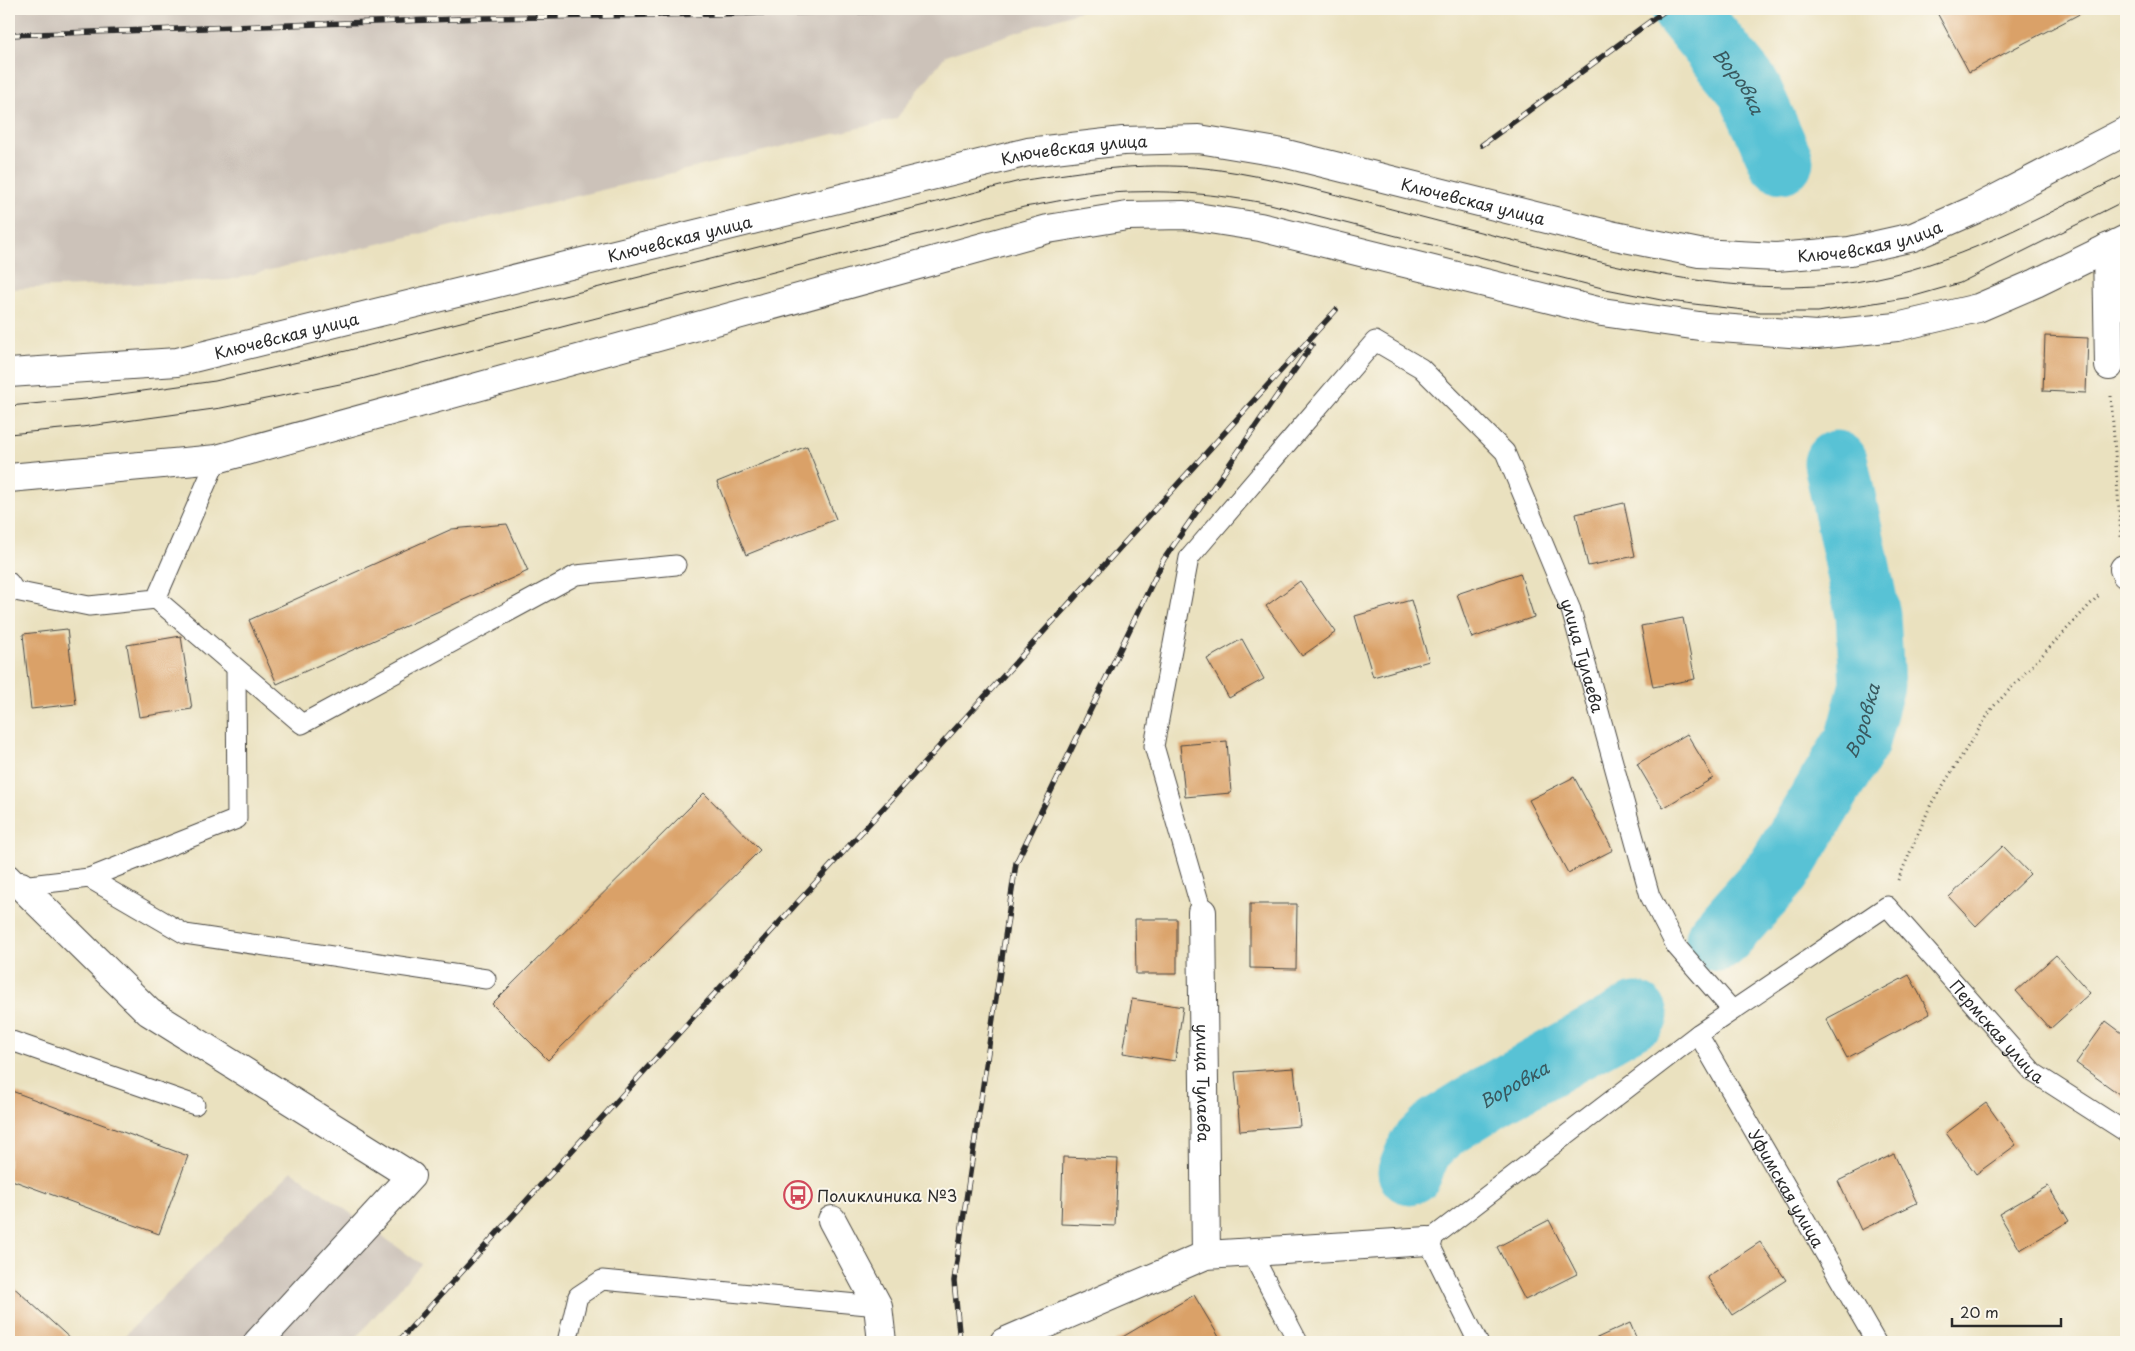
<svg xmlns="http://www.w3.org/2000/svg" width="2135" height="1351" font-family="'Playpen Sans',sans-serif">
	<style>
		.industrial { fill: #ccc2b9 }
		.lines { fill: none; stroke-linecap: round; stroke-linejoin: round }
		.river { stroke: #59c2d5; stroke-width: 65 }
		.building { fill: #daa167 }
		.lane-casing { stroke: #484641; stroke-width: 21 }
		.street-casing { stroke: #484641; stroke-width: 30 }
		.secondary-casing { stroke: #484641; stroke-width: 30 }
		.path { stroke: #484641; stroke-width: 3; stroke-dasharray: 1 4; stroke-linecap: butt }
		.lane { stroke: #fff; stroke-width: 19 }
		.street { stroke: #fff; stroke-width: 28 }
		.secondary { stroke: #fff; stroke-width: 28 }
		.tram { stroke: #2b2b2b; stroke-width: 1 }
		.rail-casing { stroke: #2b2b2b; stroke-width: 5.5 }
		.rail { stroke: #fbf7ec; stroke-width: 4; stroke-dasharray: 11; stroke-linecap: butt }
		.labels { text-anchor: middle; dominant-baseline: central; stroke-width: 4; stroke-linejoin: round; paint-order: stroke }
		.street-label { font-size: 16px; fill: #2b2b2b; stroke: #fbf7ec }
		.poi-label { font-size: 16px; fill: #2b2b2b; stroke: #fbf7ec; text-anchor: start }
		.water-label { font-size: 18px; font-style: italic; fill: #39585e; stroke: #fbf7ec }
	</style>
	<rect width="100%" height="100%" fill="#fbf7ec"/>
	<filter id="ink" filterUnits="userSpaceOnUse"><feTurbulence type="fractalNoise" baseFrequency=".02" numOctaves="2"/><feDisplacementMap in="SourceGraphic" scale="10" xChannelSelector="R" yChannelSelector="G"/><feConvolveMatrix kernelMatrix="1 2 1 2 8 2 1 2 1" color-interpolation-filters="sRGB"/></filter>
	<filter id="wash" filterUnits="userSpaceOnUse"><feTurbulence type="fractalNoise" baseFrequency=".0096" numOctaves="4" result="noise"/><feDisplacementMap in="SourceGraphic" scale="20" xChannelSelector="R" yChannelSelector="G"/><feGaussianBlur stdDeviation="1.12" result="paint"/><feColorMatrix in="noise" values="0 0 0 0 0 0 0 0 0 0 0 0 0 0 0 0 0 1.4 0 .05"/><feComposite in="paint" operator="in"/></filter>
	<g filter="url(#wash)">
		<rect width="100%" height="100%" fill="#eae1bf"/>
		<g class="industrial">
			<path d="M9,9H1086L945,56L896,119L229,280L9,289Z"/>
			<path d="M292,1171L421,1264L352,1342H118Z"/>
		</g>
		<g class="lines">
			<g class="river">
				<path id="s1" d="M1684,9L1748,87L1781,161"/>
				<path id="s2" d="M1718,939L1779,870L1857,741L1872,685L1868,615L1836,463"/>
				<path id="s3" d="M1410,1172L1420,1148L1440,1128L1493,1095L1636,1015"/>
			</g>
		</g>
		<g id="blocks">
			<g class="building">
				<path d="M1935,9H2089L1969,72Z"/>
				<path d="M2045,336L2088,338L2086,393L2043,391Z"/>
				<path d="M807,446L836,519L746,555L717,482Z"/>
				<path d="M1624,503L1635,556L1588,566L1576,514Z"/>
				<path d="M507,524L528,571L277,684L249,620L452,529Z"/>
				<path d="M1520,573L1534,617L1472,638L1457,594Z"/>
				<path d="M1300,581L1336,632L1302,656L1266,606Z"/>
				<path d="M1411,600L1429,661L1373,677L1355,616Z"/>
				<path d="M1683,618L1695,679L1653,687L1641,626Z"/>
				<path d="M67,629L76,704L31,709L23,634Z"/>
				<path d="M181,636L192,709L139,717L127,645Z"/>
				<path d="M1242,639L1264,679L1229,698L1207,659Z"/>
				<path d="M1687,734L1713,778L1663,808L1637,764Z"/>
				<path d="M1227,741L1231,793L1185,797L1180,745Z"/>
				<path d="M1574,777L1613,850L1568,873L1529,800Z"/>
				<path d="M704,793L760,850L548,1060L492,1004Z"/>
				<path d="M2003,846L2030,874L1976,926L1949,897Z"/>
				<path d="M1250,904H1297L1296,969L1250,968Z"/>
				<path d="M1135,919H1177V974H1136Z"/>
				<path d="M2056,955L2090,993L2050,1029L2016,991Z"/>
				<path d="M1909,975L1930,1014L1847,1058L1826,1019Z"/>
				<path d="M1132,999L1183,1007L1175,1061L1123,1053Z"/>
				<path d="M2106,1021L2126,1036V1099L2076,1063Z"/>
				<path d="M1294,1068L1300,1126L1240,1131L1235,1072Z"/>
				<path d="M9,1090L188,1156L159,1234L9,1179Z"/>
				<path d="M1986,1103L2016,1145L1976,1174L1946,1133Z"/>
				<path d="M1894,1154L1917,1203L1861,1230L1838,1181Z"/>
				<path d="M1063,1157L1118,1159L1115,1226L1061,1224Z"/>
				<path d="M2048,1186L2069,1221L2020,1250L1999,1214Z"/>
				<path d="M1549,1220L1577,1274L1525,1300L1497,1247Z"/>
				<path d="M1760,1242L1786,1280L1732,1315L1707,1277Z"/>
				<path d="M9,1283L74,1342H9Z"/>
				<path d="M1194,1295L1222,1342H1114Z"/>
				<path d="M1630,1323L1638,1342H1588Z"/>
			</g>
		</g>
	</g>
	<g filter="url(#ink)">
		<use href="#blocks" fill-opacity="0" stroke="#484641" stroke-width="1"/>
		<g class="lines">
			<defs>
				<g id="lane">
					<path d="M9,582L15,591L89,606L156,599L217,459"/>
					<path d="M156,599L302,724L576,575L676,565"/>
					<path d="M9,874L21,886L89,878L237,819L236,668"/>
					<path d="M89,878L185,934L486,979"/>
					<path id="s4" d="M1202,912L1154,746L1189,558L1375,341L1421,368L1505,452L1571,610L1650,896L1676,946L1732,1010"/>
					<path id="s5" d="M1698,1034L1876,1342"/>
					<path d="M9,1040L195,1105"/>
					<path d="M1251,1252L1298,1342"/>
					<path d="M567,1342L578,1296L602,1280L878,1306"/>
					<path id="s6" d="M1478,1342L1428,1241L1698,1034L1887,906L2034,1073L2126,1132"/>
				</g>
				<g id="street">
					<path d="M2107,248L2109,366"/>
					<path d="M2124,569L2126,574"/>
					<path d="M21,886L149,1012L411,1176L258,1342"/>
					<path id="s7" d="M1202,912L1206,1255"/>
					<path d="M832,1220L878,1306L882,1342"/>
					<path d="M1004,1342L1206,1255L1428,1241"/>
				</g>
				<g id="secondary">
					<path id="s8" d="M9,373L177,362L1028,152L1123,141L1199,139L1283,153L1615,236L1699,253L1776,257L1850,251L1913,237L1974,210L2126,131"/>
					<path d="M9,478L217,459L1048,229L1127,216L1184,215L1260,227L1602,312L1706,327L1816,335L1897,327L1978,308L2036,283L2126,239"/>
				</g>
			</defs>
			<use href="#lane" class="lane-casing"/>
			<use href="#street" class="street-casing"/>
			<use href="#secondary" class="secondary-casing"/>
			<g class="path">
				<path d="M2111,396L2121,537"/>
				<path d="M1898,880L1931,804L1993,707L2100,594"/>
			</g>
			<use href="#lane" class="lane"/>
			<use href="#street" class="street"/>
			<use href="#secondary" class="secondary"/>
			<g class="tram">
				<path d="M9,406L85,399L215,381L346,351L1020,181C1088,170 1151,160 1220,170C1269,177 1317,190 1365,202C1428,219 1492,235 1555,251C1651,275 1755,297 1855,282C1953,267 2039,218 2126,174"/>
				<path d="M9,434L82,427L221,408L350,382L1024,207C1052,203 1082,195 1110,193C1164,189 1217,194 1270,204L1606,289L1661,300L1760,312H1818L1911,297L1960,283L2126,200"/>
			</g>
			<defs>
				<g id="rail">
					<path d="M9,35L485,18L1008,9"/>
					<path d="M1482,145L1667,9"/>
					<path d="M398,1342L1336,310"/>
					<path d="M960,1342L954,1281L1016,863L1164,559L1312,345"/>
				</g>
			</defs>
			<use href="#rail" class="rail-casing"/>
			<use href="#rail" class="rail"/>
		</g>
	</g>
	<defs>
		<symbol id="bus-ring" viewBox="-11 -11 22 22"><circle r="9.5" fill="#fbf7ec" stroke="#d1495b" stroke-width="1.5"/><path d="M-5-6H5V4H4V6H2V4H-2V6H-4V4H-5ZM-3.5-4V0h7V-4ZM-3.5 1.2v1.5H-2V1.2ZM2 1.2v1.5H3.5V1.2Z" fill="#d1495b"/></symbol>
	</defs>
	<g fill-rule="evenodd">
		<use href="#bus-ring" x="782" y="1179" width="32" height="32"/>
	</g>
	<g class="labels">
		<g class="street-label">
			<text stroke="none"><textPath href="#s8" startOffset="1091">Ключевская улица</textPath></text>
			<text stroke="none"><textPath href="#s8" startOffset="1498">Ключевская улица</textPath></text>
			<text stroke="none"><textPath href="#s8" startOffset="686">Ключевская улица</textPath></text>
			<text stroke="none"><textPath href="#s8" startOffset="1902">Ключевская улица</textPath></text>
			<text stroke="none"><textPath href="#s8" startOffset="281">Ключевская улица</textPath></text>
			<text stroke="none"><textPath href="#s4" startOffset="1040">улица Тулаева</textPath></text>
			<text stroke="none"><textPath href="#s6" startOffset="848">Пермская улица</textPath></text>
			<text stroke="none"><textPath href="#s7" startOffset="171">улица Тулаева</textPath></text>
			<text stroke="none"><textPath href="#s5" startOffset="178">Уфимская улица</textPath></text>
		</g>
		<g class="poi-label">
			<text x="817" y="1195">Поликлиника №3</text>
		</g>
		<g class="water-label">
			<text stroke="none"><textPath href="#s1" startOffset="91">Воровка</textPath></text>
			<text stroke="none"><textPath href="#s2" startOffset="264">Воровка</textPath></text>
			<text stroke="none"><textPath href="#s3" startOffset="140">Воровка</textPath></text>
		</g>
	</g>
	<rect width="2135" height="1351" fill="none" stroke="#fbf7ec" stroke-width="30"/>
	<path d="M1952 1318v8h109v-8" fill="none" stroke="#2b2b2b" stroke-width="2.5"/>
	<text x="1960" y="1318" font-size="15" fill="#2b2b2b" stroke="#fbf7ec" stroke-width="4" paint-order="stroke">20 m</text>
</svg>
